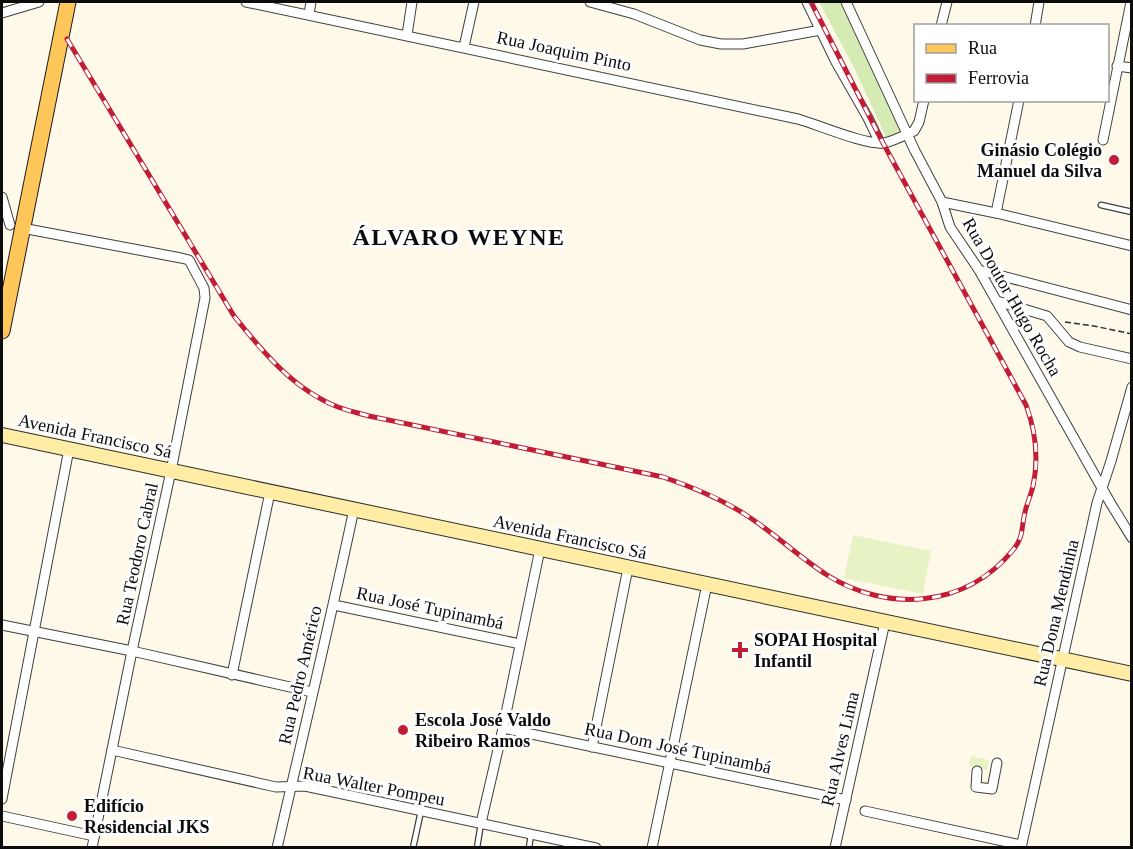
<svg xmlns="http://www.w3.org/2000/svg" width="1133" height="849" font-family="'Times New Roman',serif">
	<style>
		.green { fill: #d6ebb3 }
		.pitch { fill: #e7f2c5 }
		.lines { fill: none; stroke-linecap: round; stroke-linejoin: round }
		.lane-casing { stroke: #3f3f3f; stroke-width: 7 }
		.street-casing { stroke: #3f3f3f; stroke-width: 11 }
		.secondary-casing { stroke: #2e2e2e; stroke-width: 16 }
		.primary-casing { stroke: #1d1d1d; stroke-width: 17 }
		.path { stroke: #2e2e2e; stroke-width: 1.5; stroke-dasharray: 6 3; stroke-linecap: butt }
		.lane { stroke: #fff; stroke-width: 4.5 }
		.street { stroke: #fff; stroke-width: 9 }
		.secondary { stroke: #ffeca5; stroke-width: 14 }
		.primary { stroke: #ffc65a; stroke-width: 15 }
		.rail-casing { stroke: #c21d36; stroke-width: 5 }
		.rail { stroke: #fff; stroke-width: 3; stroke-dasharray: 9; stroke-linecap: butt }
		.poi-dot { fill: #c21d36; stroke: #fff; stroke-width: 2 }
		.labels { text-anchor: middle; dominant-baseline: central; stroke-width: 6; stroke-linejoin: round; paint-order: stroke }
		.street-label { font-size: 18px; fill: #0c0c0c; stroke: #fff }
		.poi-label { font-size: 18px; font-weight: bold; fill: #0c0c0c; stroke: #fff; text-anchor: start }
		.district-label { font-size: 24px; font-weight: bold; letter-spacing: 1.5px; fill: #0c0c0c; stroke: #fff }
	</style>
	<rect width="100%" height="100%" fill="#fff9ea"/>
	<path class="green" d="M819,2H840L901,131L886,137L855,70Z"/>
	<g class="pitch">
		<path d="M853,535L931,551L923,594L844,578Z"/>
		<path d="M971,756L989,760L987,770L969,766Z"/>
	</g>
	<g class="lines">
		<defs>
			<g id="lane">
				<path d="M1101,205L1132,212"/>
				<path d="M413,848L421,811"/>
				<path d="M477,848L481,823"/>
				<path d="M529,848L531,834"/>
			</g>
			<g id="street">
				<path d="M246,2L798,119C819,125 865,145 884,143C894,141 905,135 914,131L919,122L924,100"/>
				<path d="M590,2L634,14L700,40L721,44H743L821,30"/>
				<path d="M807,2L836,62L868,118L880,143"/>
				<path d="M846,2L915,151L942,202L950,227L979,270L1111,504L1132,538"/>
				<path d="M2,13L39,2"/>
				<path d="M309,14L311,2"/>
				<path d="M941,26L947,2"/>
				<path d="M1035,26L1039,2"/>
				<path d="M407,35L412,2"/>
				<path d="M464,47L474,2"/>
				<path d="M1117,66L1132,68"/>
				<path d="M1103,140L1131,2"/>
				<path d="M2,197L10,225"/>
				<path d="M942,202L996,213L1132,246"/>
				<path d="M996,213L1019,100"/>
				<path d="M22,228L181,258L189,260L204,288L205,298L171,471L132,651L92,848"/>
				<path d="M979,270L1132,310"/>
				<path d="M997,301L1047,316L1069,342L1080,347L1132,359"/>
				<path d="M334,605L520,644"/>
				<path d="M2,625L132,651L312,692"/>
				<path d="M232,675L270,492"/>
				<path d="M503,728L846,800"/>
				<path d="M592,747L628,568"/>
				<path d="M112,750L276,787L305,786L596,848"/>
				<path d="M977,771L976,787L992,789L997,763"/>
				<path d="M2,799L69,449"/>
				<path d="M865,811L1021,845"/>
				<path d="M2,816L94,836"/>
				<path d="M481,823L503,728L540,549"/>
				<path d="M277,848C303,735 330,622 354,509"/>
				<path d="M652,848L707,584"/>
				<path d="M835,848L885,622"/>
				<path d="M1021,848L1097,503L1111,461L1132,387"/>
			</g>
			<path id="secondary" d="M2,435L1132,674"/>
			<path id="primary" d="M2,331L68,2"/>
		</defs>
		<use href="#lane" class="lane-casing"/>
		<use href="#street" class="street-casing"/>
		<use href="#secondary" class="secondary-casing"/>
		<use href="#primary" class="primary-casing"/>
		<path class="path" d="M1065,322L1094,326L1132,334"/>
		<use href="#lane" class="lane"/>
		<use href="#street" class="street"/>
		<use href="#secondary" class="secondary"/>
		<use href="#primary" class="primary"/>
		<defs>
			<path id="rail" d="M67,39L234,316C262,351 294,390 338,407C348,411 359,413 369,416L663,477C692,487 720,498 746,515C774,533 799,557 827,575C887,613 966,608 1013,550C1024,537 1021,528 1025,512C1027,503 1031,495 1033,486C1039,458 1036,432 1026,405L883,143L811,2"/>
		</defs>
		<use href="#rail" class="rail-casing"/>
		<use href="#rail" class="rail"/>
	</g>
	<g class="poi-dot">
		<circle cx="1114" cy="160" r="6"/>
		<path d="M737 641h6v6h6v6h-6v6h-6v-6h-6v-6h6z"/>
		<circle cx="403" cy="730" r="6"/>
		<circle cx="72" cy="816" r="6"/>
	</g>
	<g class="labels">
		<g class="street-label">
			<text transform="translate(564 51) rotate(12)">Rua Joaquim Pinto</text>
			<text transform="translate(1012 297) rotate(60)">Rua Doutor Hugo Rocha</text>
			<text transform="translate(95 436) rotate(12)">Avenida Francisco Sá</text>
			<text transform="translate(570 537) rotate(12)">Avenida Francisco Sá</text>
			<text transform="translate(137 554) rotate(-78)">Rua Teodoro Cabral</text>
			<text transform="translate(430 608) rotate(12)">Rua José Tupinambá</text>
			<text transform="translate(1056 613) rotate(-77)">Rua Dona Mendinha</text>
			<text transform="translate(300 675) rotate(-77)">Rua Pedro Américo</text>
			<text transform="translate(678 748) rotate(12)">Rua Dom José Tupinambá</text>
			<text transform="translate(840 749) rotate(-77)">Rua Alves Lima</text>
			<text transform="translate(374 786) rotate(11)">Rua Walter Pompeu</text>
		</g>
		<g class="poi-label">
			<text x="1102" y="150" text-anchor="end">Ginásio Colégio<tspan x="1102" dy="21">Manuel da Silva</tspan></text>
			<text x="754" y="640">SOPAI Hospital<tspan x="754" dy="21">Infantil</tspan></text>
			<text x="415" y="720">Escola José Valdo<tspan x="415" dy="21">Ribeiro Ramos</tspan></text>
			<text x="84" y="806">Edifício<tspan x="84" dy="21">Residencial JKS</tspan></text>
		</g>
		<g class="district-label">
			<text x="459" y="237">ÁLVARO WEYNE</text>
		</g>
	</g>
	<rect width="1133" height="849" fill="none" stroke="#0c0c0c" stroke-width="6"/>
	<rect x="914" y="24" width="195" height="78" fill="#ffffff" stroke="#9e9e9e" stroke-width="1.5"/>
	<rect x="926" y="44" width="30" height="9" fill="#ffc65a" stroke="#9e9e9e" stroke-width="1.5"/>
	<text x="968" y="54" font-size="18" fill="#0c0c0c">Rua</text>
	<rect x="926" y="74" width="30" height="9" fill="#c21d36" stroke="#9e9e9e" stroke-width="1.5"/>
	<text x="968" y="84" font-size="18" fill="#0c0c0c">Ferrovia</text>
</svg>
